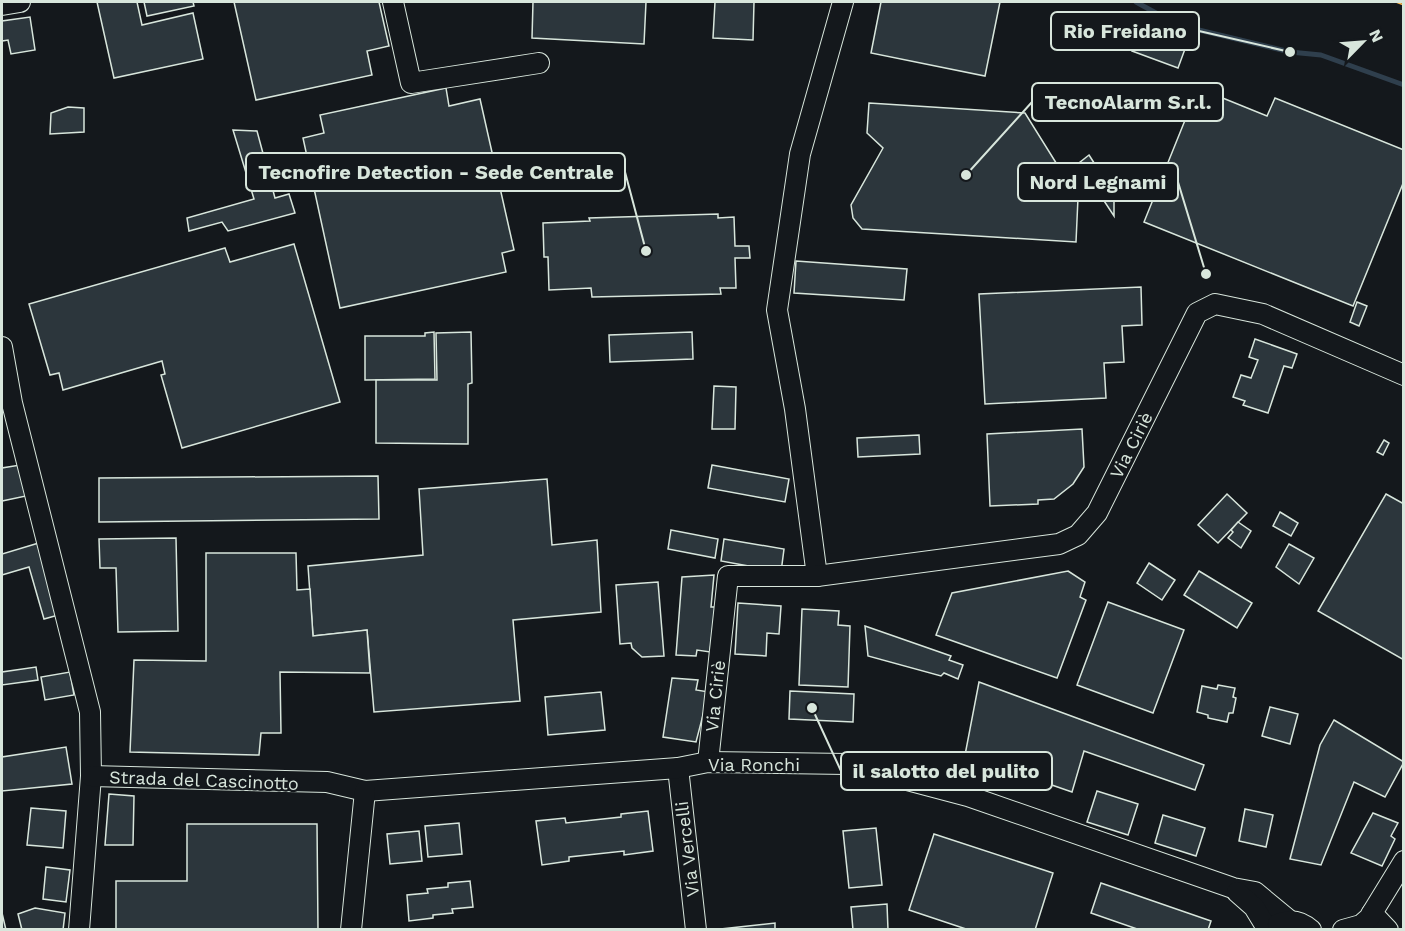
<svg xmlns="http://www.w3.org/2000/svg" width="1405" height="931" font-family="'Work Sans',sans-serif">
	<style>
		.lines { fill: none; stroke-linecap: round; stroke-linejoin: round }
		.stream { stroke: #2f3f4d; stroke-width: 5 }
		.building { fill: #2c363c; stroke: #d8e6dc; stroke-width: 1.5 }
		.minor-casing { stroke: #d8e6dc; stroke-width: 22 }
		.minor { stroke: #14181c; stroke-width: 20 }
		.power { stroke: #ffb74d; stroke-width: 1.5; stroke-dasharray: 21 4.5 3 4.5; stroke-linecap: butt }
		.labels { text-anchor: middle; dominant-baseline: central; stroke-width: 4.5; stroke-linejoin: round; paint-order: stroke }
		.street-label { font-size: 18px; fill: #d8e6dc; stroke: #14181c }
		.leader { fill: none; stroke: #d8e6dc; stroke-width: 2 }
		.callout-dot { fill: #d8e6dc; stroke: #14181c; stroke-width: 2 }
		.callout { fill: #14181c; stroke: #d8e6dc; stroke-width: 2 }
		.callout-label { font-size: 20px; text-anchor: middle; font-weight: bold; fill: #d8e6dc }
	</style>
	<rect width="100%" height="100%" fill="#14181c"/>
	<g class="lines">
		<path class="stream" d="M1136,2L1178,25L1290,52L1321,55L1404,85"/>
	</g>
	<g class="building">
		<path d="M97,2H137L142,25L193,13L203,59L114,78Z"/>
		<path d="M144,2H193L194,6L147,16Z"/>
		<path d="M234,2H379L389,46L367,51L372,75L256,100Z"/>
		<path d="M533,2H646L644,44L532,38Z"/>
		<path d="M715,2H754L753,40L713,38Z"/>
		<path d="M881,2H1000L985,76L871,53Z"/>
		<path d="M30,17L35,50L11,54L8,40L2,41V21Z"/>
		<path d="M1140,32L1185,49L1178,68L1132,51Z"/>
		<path d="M446,88L449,106L480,99L514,250L502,253L506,272L340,308L303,138L324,133L320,115Z"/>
		<path d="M1198,88L1267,116L1275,98L1404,150V181L1353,306L1144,222Z"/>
		<path d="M869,103L1025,113L1078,198L1076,242L862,229L853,218L851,205L883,148L867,133Z"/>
		<path d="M68,107L84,108V132L50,134L51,113Z"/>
		<path d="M233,130L257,131L275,198L289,194L295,213L228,231L222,222L189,231L187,218L254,199Z"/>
		<path d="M1089,155L1114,194V216L1079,163Z"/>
		<path d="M718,214V218L734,217L735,246H749L750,258H735L736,288H720L721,294L592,297L591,288L549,290L548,257H544L543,223L590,221L589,218Z"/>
		<path d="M294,244L340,402L182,448L161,375L165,374L162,361L63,390L59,373L50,375L29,304L225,248L230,262Z"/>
		<path d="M796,261L907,269L904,300L794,293Z"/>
		<path d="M1141,287L1142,325L1122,326L1124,362L1104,363L1106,398L985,404L979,294Z"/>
		<path d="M1357,302L1367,306L1359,326L1350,322Z"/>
		<path d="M434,332L435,379L365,380V336H425V333Z"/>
		<path d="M471,332L472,383L468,384V444L376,443V380H437L436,333Z"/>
		<path d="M692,332L693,359L610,362L609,335Z"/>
		<path d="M1255,339L1297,354L1292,368L1284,366L1268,413L1243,405L1245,401L1233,397L1241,375L1251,378L1258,360L1249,357Z"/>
		<path d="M714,386L736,387L735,429H712Z"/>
		<path d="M1082,429L1084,467L1073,484L1054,499L1038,500V504L990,506L987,434Z"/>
		<path d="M919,435L920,454L858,457L857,438Z"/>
		<path d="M1384,440L1389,443L1383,455L1377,452Z"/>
		<path d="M20,465L26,496L2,501V468Z"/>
		<path d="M712,465L789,479L785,502L708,488Z"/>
		<path d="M378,476L379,519L99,522V478Z"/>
		<path d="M547,479L552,545L597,540L601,612L513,620L520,701L374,712L367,630L313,636L308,566L423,555L419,489Z"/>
		<path d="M1227,494L1247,513L1218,543L1198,525Z"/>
		<path d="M1386,494L1404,504V660L1318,611Z"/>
		<path d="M1280,512L1298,523L1291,536L1273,526Z"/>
		<path d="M1238,522L1251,531L1241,548L1228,538L1233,532L1231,530Z"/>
		<path d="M671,530L718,539L715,558L668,549Z"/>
		<path d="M176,538L178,631L118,632L116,568H100L99,539Z"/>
		<path d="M724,539L784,549L781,572L721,561Z"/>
		<path d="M42,542L62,614L44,619L29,567L2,575V554Z"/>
		<path d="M1289,544L1314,558L1299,584L1276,567Z"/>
		<path d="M206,553H296L297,590L310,589L313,636L367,630L370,673L280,672L281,733H261L259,755L130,752L134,660L206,661Z"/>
		<path d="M1149,563L1175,580L1162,600L1137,583Z"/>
		<path d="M1068,571L1085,582L1080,597L1086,600L1057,678L936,635L952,593Z"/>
		<path d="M1199,571L1252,603L1237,628L1184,595Z"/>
		<path d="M714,575L711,607H715L710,652L697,650L696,656L676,655L682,577Z"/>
		<path d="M658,582L664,656L642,657L632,648L631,643L620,644L616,585Z"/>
		<path d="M1108,602L1184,630L1153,713L1077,685Z"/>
		<path d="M738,603L781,606L779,634L767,633L766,656L735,654Z"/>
		<path d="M802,609L839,611L838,625L850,626L848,687L799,685Z"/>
		<path d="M865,626L951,656L949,660L963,665L958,679L944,673L941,676L868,656Z"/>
		<path d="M36,667L38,680L2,685V672Z"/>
		<path d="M70,672L74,695L45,700L41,677Z"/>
		<path d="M672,678L698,680L696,690L709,692L696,742L663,737Z"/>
		<path d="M979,682L1204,765L1195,790L1084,751L1072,792L965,755Z"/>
		<path d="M1218,685L1235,688L1233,697L1236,698L1233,713H1229L1227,722L1208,718V715L1197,712L1202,686L1217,689Z"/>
		<path d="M790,691L854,694L853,722L789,719Z"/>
		<path d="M601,692L605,730L548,735L545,697Z"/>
		<path d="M1270,707L1298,714L1290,744L1262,736Z"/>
		<path d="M1334,720L1404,762L1385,797L1354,782L1321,865L1290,859L1320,745Z"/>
		<path d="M66,747L72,784L2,791V757Z"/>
		<path d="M1097,791L1138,804L1128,835L1087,822Z"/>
		<path d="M109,794L134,796L133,845H105Z"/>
		<path d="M31,808L66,811L63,848L27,845Z"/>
		<path d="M1245,809L1273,815L1266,847L1239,841Z"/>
		<path d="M648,811L653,851L624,855V851L569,857V861L542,865L536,821L565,818L566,823L621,817V814Z"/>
		<path d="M1373,813L1398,823L1391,836L1395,839L1382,866L1351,853Z"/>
		<path d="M1163,815L1205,828L1196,856L1155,843Z"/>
		<path d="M459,823L462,854L428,857L425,826Z"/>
		<path d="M187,824H317L318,930H116V881H187Z"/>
		<path d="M876,828L882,885L849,888L843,831Z"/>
		<path d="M419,831L422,861L390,864L387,834Z"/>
		<path d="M934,834L1053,873L1035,930H969L909,910Z"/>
		<path d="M46,867L70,870L66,902L43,899Z"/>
		<path d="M470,881L473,907L452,909L453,913L433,915V918L409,921L407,895L428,893L427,889L448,887V883Z"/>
		<path d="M1101,883L1211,921L1208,930H1140L1091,913Z"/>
		<path d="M887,904L888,930H853L851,907Z"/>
		<path d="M35,908L65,913L63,930H22L18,914Z"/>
		<path d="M2,913L6,930H2Z"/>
		<path d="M775,923V930H721V929Z"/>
	</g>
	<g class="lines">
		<defs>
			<g id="minor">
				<path d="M393,2L411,83L539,63"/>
				<path d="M2,5L20,2"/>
				<path d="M2,347L12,403L90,712L91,776L79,930"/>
				<path d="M817,576L795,409L777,310L800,154L843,2"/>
				<path d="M708,762L728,576H817L1059,544L1078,535L1097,513L1197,313L1215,304L1263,314L1404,375"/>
				<path d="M678,768L696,930"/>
				<path d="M91,776L327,782L365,791L678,768L708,762L847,764L968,796L1233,888L1255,892L1290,921"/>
				<path d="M1237,892L1254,907L1268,930"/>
				<path d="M1372,913L1388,930"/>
				<path d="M1278,924C1290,919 1301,921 1311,930"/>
				<path d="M351,930L365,791"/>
				<path d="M1343,930L1361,925L1369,918L1404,861"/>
			</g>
		</defs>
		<use href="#minor" class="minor-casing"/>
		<use href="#minor" class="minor"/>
		<path class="power" d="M1396,2L1404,5"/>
	</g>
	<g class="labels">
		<g class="street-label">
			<text transform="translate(1131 445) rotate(-63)">Via Ciriè</text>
			<text transform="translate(715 696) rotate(-84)">Via Ciriè</text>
			<text x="754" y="764">Via Ronchi</text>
			<text transform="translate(204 780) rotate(2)">Strada del Cascinotto</text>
			<text transform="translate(687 849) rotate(-97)">Via Vercelli</text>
		</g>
	</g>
	<path class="leader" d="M1290 52L1199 31M966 175L1032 102M646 251L625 172M1206 274L1178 182M812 708L841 771"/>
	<g class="callout-dot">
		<circle cx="1290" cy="52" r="6"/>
		<circle cx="966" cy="175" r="6"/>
		<circle cx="646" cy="251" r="6"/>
		<circle cx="1206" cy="274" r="6"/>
		<circle cx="812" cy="708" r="6"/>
	</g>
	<g class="callout">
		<rect x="1051" y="12" width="148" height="38" rx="6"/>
		<rect x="1032" y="83" width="191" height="38" rx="6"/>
		<rect x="246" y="153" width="379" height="38" rx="6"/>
		<rect x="1018" y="163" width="160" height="38" rx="6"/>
		<rect x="841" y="752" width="211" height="38" rx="6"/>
	</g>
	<g class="callout-label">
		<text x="1125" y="38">Rio Freidano</text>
		<text x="1128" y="109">TecnoAlarm S.r.l.</text>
		<text x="436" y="179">Tecnofire Detection - Sede Centrale</text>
		<text x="1098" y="189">Nord Legnami</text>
		<text x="946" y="778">il salotto del pulito</text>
	</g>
	<rect width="1405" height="931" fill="none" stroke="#d8e6dc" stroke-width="6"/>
	<g transform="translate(1363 42) rotate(65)" stroke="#14181c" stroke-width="4.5" paint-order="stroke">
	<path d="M0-4.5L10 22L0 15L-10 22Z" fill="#d8e6dc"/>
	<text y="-9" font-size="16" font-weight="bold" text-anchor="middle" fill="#d8e6dc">N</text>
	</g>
</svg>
